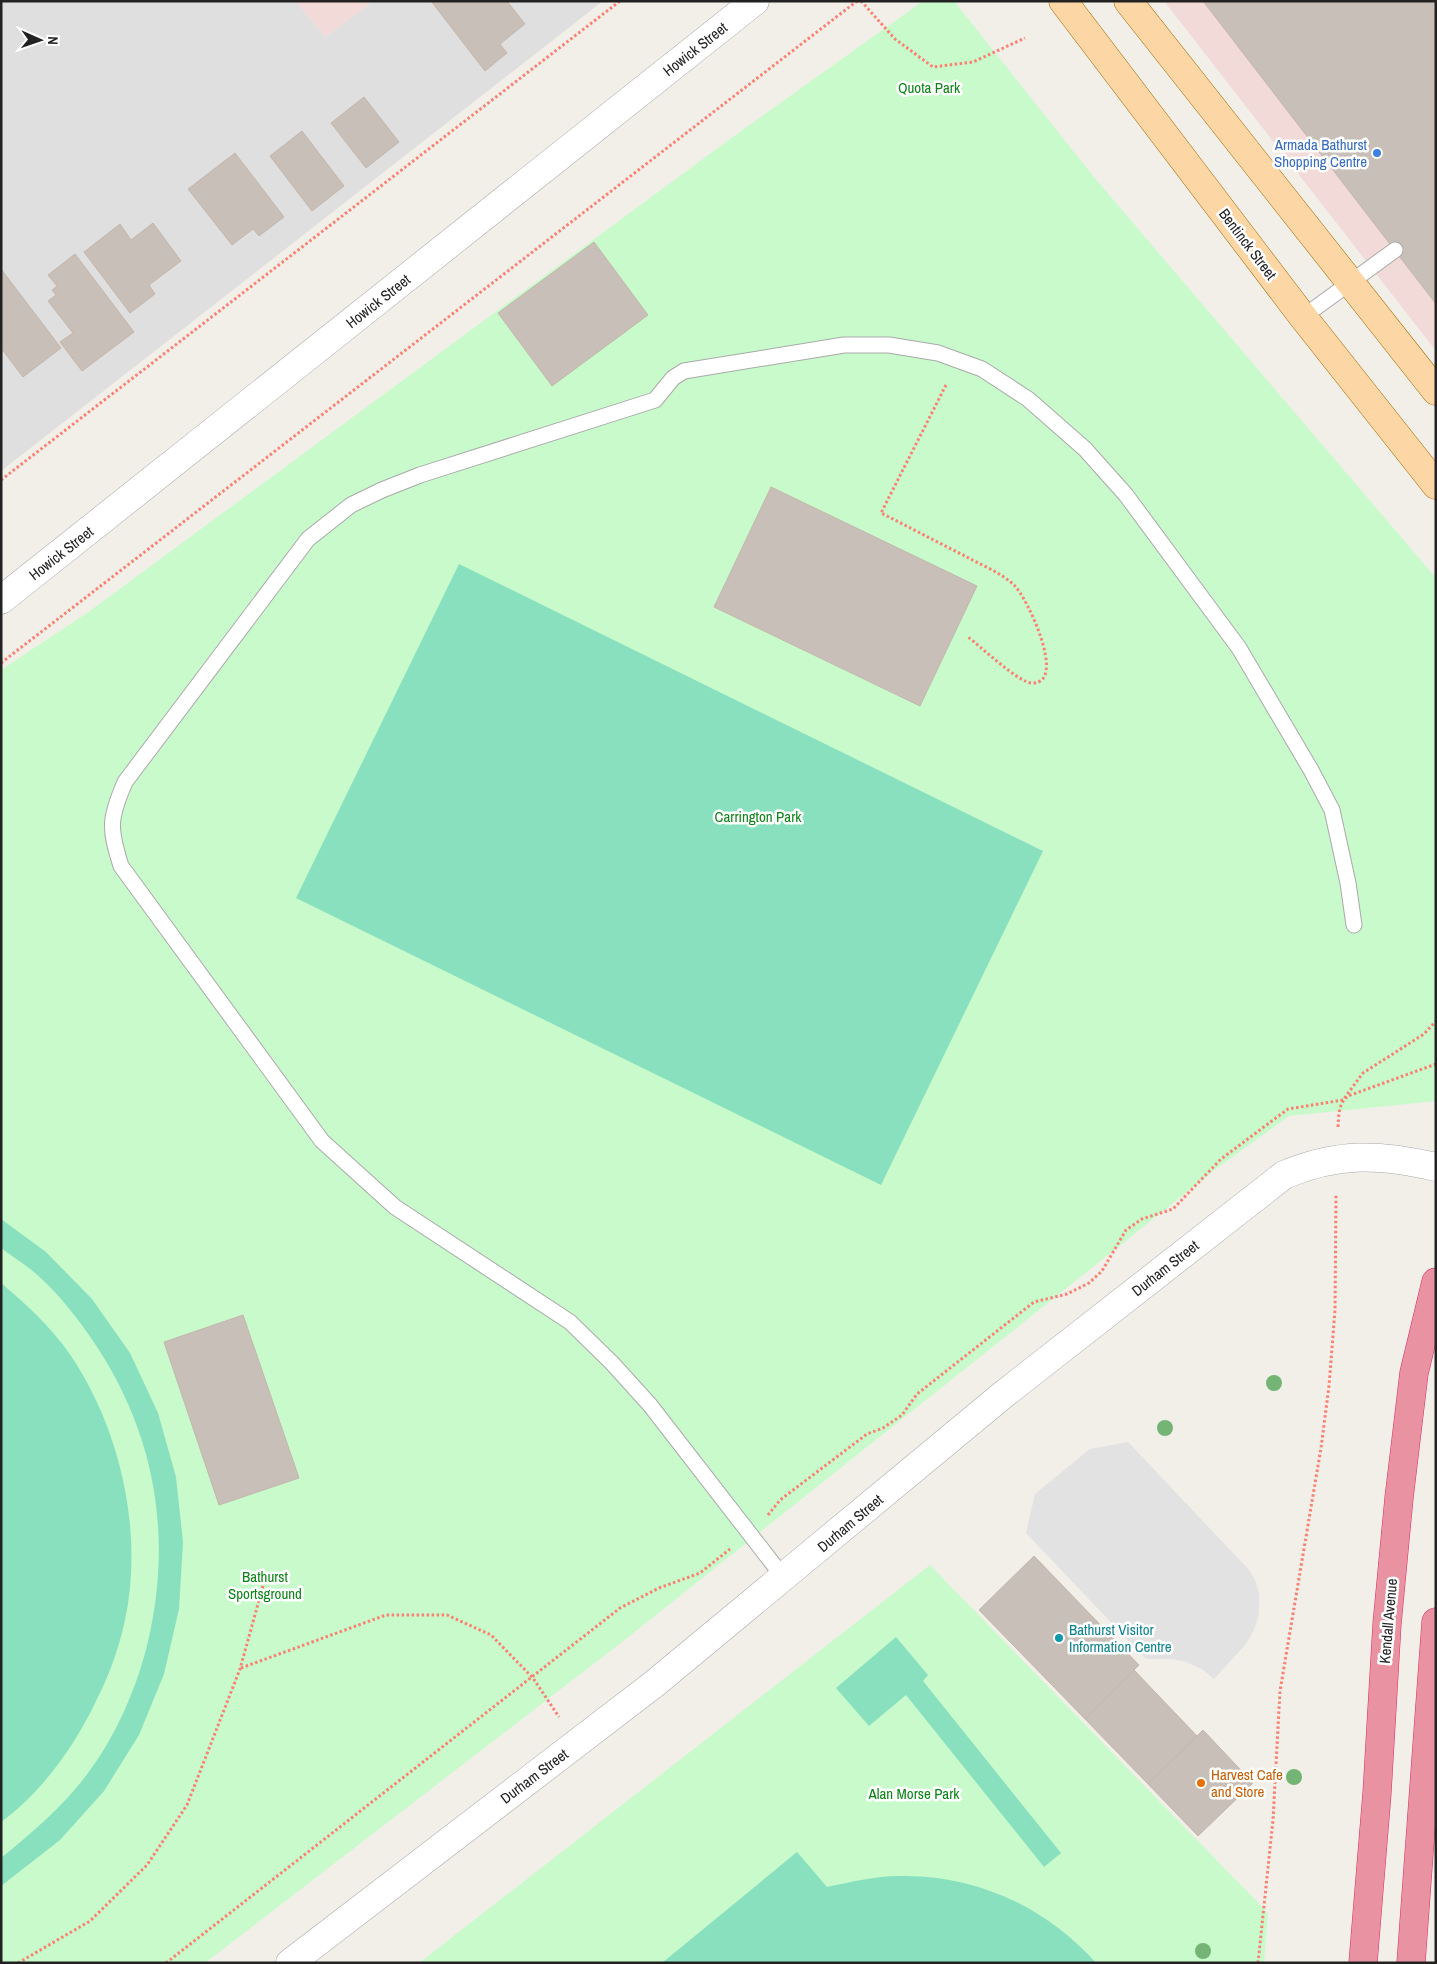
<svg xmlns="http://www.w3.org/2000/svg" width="1437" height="1964" font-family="'Archivo Narrow',sans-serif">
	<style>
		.residential { fill: #e0dfdf }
		.commercial { fill: #f2dad9 }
		.park { fill: #c8facc }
		.pitch { fill: #88e0be }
		.parking { fill: #e2e2e2 }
		.building { fill: #c7bfb8; stroke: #c4b6ab }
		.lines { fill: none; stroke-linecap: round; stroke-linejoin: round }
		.lane-casing { stroke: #a9a9a9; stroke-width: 17 }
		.street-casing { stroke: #a9a9a9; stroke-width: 29 }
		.primary-casing { stroke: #a06b00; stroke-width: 29 }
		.highway-casing { stroke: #dc2a67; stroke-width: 29 }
		.path { stroke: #fa8072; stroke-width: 3; stroke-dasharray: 2.5 2.5; stroke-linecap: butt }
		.lane { stroke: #fff; stroke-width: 15 }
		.street { stroke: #fff; stroke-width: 28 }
		.primary { stroke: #fcd6a4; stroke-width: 28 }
		.highway { stroke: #e892a2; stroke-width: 28 }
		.tree { fill: #74b475 }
		.shop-dot { fill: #3f7fe0; stroke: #fff; stroke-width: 2 }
		.culture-dot { fill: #0f9aa8; stroke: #fff; stroke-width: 2 }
		.food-dot { fill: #e8710a; stroke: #fff; stroke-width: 2 }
		.labels { text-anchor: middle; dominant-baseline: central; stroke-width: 5; stroke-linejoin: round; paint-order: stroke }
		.street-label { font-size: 15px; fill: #222; stroke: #fff }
		.park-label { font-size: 15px; fill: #0c8416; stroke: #fff }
		.shop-label { font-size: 15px; fill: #366cbe; stroke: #fff; text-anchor: end }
		.culture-label { font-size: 15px; fill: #0d838f; stroke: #fff; text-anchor: start }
		.food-label { font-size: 15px; fill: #c56008; stroke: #fff; text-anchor: start }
	</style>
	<rect width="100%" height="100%" fill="#f2efe9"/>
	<path class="residential" d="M1,1H296L325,37L373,1H603L1,471Z"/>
	<g class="commercial">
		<path d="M296,1H373L325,37Z"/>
		<path d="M1164,1H1436V351Z"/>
	</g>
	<g class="park">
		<path d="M923,1H954L1093,176L1436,578V1101L1289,1116L1216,1169L622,1642L205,1963H1V670L87,613L730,139Z"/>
		<path d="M930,1565L1268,1913L1264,1963H419Z"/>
	</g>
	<g class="pitch">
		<path d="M459,564L1043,851L881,1185L296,898Z"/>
		<path d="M1,1219L46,1252L92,1299L130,1353L158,1413L176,1477L183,1542L179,1609L164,1674L139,1735L104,1791L60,1840L1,1886V1858C32,1833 61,1808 85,1777C116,1737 138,1686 149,1637C173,1529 153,1426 89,1335C72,1311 52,1286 29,1268C20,1261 10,1255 1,1248Z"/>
		<path d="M1,1283C26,1304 50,1326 69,1353C120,1427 144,1531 125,1620C119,1648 109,1676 96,1701C75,1746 41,1793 1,1822Z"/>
		<path d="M896,1637L928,1675L923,1681L1061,1853L1044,1867L906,1695L869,1726L836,1688Z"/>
		<path d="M797,1852L827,1887C851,1882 875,1876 899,1876C975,1874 1046,1907 1096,1963H662Z"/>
	</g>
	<path class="parking" d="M1128,1442L1249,1570L1255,1580L1259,1593V1605L1258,1618L1253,1632L1246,1644L1214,1679L1202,1669L1186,1662L1173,1659H1146L1026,1533L1035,1494L1090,1449Z"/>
	<g class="building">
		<path d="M431,1H507L525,24L500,44L507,53L485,71Z"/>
		<path d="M1203,1H1436V304Z"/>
		<path d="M364,97L399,142L366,168L331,123Z"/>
		<path d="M302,131L344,186L312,211L270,156Z"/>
		<path d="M235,153L284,217L259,236L253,229L232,245L188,189Z"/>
		<path d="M153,223L181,261L149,285L155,294L130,313L84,252L120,224L131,240Z"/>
		<path d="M594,242L648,315L552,386L498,313Z"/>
		<path d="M75,254L134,332L82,371L60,342L73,333L48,301L56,295L52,290L57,286L48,275Z"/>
		<path d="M1,269L61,348L23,377L1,348Z"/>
		<path d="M771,487L977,586L920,706L714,607Z"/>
		<path d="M243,1315L299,1478L219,1505L164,1342Z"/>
		<path d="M1034,1556L1139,1665L1085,1719L979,1610Z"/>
		<path d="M1134,1670L1197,1736L1148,1784L1085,1719Z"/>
		<path d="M1203,1730L1253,1783L1198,1836L1148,1784Z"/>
	</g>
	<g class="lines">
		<defs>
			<g id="lane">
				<path d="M1303,317L1395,250"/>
				<path d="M784,1578L650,1405L612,1363L570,1322L395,1207L322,1141L121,866C109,828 109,819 125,782L308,539L351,505L382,490L420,475L655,400L673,378L684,371L844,345H889L938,353L982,369L1028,399L1085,449L1126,495L1239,648L1311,770L1332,810L1348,883L1354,925"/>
			</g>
			<g id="street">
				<path d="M1,600L755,1"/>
				<path d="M290,1963L654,1684L1004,1394L1284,1175C1338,1152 1380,1154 1436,1167"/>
			</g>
			<g id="primary">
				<path d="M1063,1L1303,317L1436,485"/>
				<path d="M1128,1L1436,391"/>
			</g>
			<g id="highway">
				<path d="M1363,1963L1377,1793L1387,1624L1399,1498L1414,1373L1436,1282"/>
				<path d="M1411,1963L1436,1622"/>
			</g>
		</defs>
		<use href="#lane" class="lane-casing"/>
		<use href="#street" class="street-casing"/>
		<use href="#primary" class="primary-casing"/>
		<use href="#highway" class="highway-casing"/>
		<g class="path">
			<path d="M861,1L895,39L933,67L973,62L1025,38"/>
			<path d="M946,385L881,513C909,527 937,542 965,556C981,565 1000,572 1014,585C1027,597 1068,684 1032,683C1019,683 980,646 968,637"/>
			<path d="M1,480L620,1"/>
			<path d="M1,663L857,1"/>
			<path d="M1338,1127C1339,1115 1338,1104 1348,1096L1436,1064"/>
			<path d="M768,1515L780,1500L867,1434L883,1428L902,1415L917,1394L1034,1302L1067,1294L1089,1283L1102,1271L1126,1230L1142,1219L1173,1209L1221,1159L1288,1109L1343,1100L1363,1073L1424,1034L1436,1021"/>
			<path d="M241,1668L386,1615H447L491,1635L533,1678L559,1717"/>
			<path d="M18,1963L90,1921L147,1865L187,1805L240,1669L266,1575"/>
			<path d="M166,1963L620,1608L659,1588L700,1573L730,1549"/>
			<path d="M1258,1963L1273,1820L1280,1691L1321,1448L1329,1386L1335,1310L1336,1194"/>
		</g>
		<use href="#lane" class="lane"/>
		<use href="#street" class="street"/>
		<use href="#primary" class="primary"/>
		<use href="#highway" class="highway"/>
	</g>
	<g class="tree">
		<circle cx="1274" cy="1383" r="8"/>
		<circle cx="1165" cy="1428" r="8"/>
		<circle cx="1294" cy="1777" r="8"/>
		<circle cx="1203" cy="1951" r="8"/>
	</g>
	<circle class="shop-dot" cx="1377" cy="153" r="5"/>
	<circle class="culture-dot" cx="1059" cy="1638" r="5"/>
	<circle class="food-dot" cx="1201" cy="1783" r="5"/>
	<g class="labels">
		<g class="street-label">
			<text transform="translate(695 49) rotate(-38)">Howick Street</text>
			<text transform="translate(1248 244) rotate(53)">Bentinck Street</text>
			<text transform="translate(378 301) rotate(-38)">Howick Street</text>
			<text transform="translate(61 553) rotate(-38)">Howick Street</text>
			<text transform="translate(1165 1268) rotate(-38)">Durham Street</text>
			<text transform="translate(850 1523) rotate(-40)">Durham Street</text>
			<text transform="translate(1388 1621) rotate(-85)">Kendall Avenue</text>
			<text transform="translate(534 1776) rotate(-37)">Durham Street</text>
		</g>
		<g class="park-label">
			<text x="929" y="87">Quota Park</text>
			<text x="758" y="816">Carrington Park</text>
			<text x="265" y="1576">Bathurst<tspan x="265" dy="17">Sportsground</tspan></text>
			<text x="914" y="1793">Alan Morse Park</text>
		</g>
		<g class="shop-label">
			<text x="1367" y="144">Armada Bathurst<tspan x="1367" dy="17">Shopping Centre</tspan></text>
		</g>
		<g class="culture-label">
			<text x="1069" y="1629">Bathurst Visitor<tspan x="1069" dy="17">Information Centre</tspan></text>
		</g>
		<g class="food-label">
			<text x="1211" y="1774">Harvest Cafe<tspan x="1211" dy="17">and Store</tspan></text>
		</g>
	</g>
	<rect width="1437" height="1964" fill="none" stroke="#222222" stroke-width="5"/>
	<g transform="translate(40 40) rotate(92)" stroke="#ffffff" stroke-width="4" paint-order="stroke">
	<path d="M0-4L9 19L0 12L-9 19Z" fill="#222222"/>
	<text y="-8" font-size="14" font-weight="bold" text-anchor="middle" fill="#222222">N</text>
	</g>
</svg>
